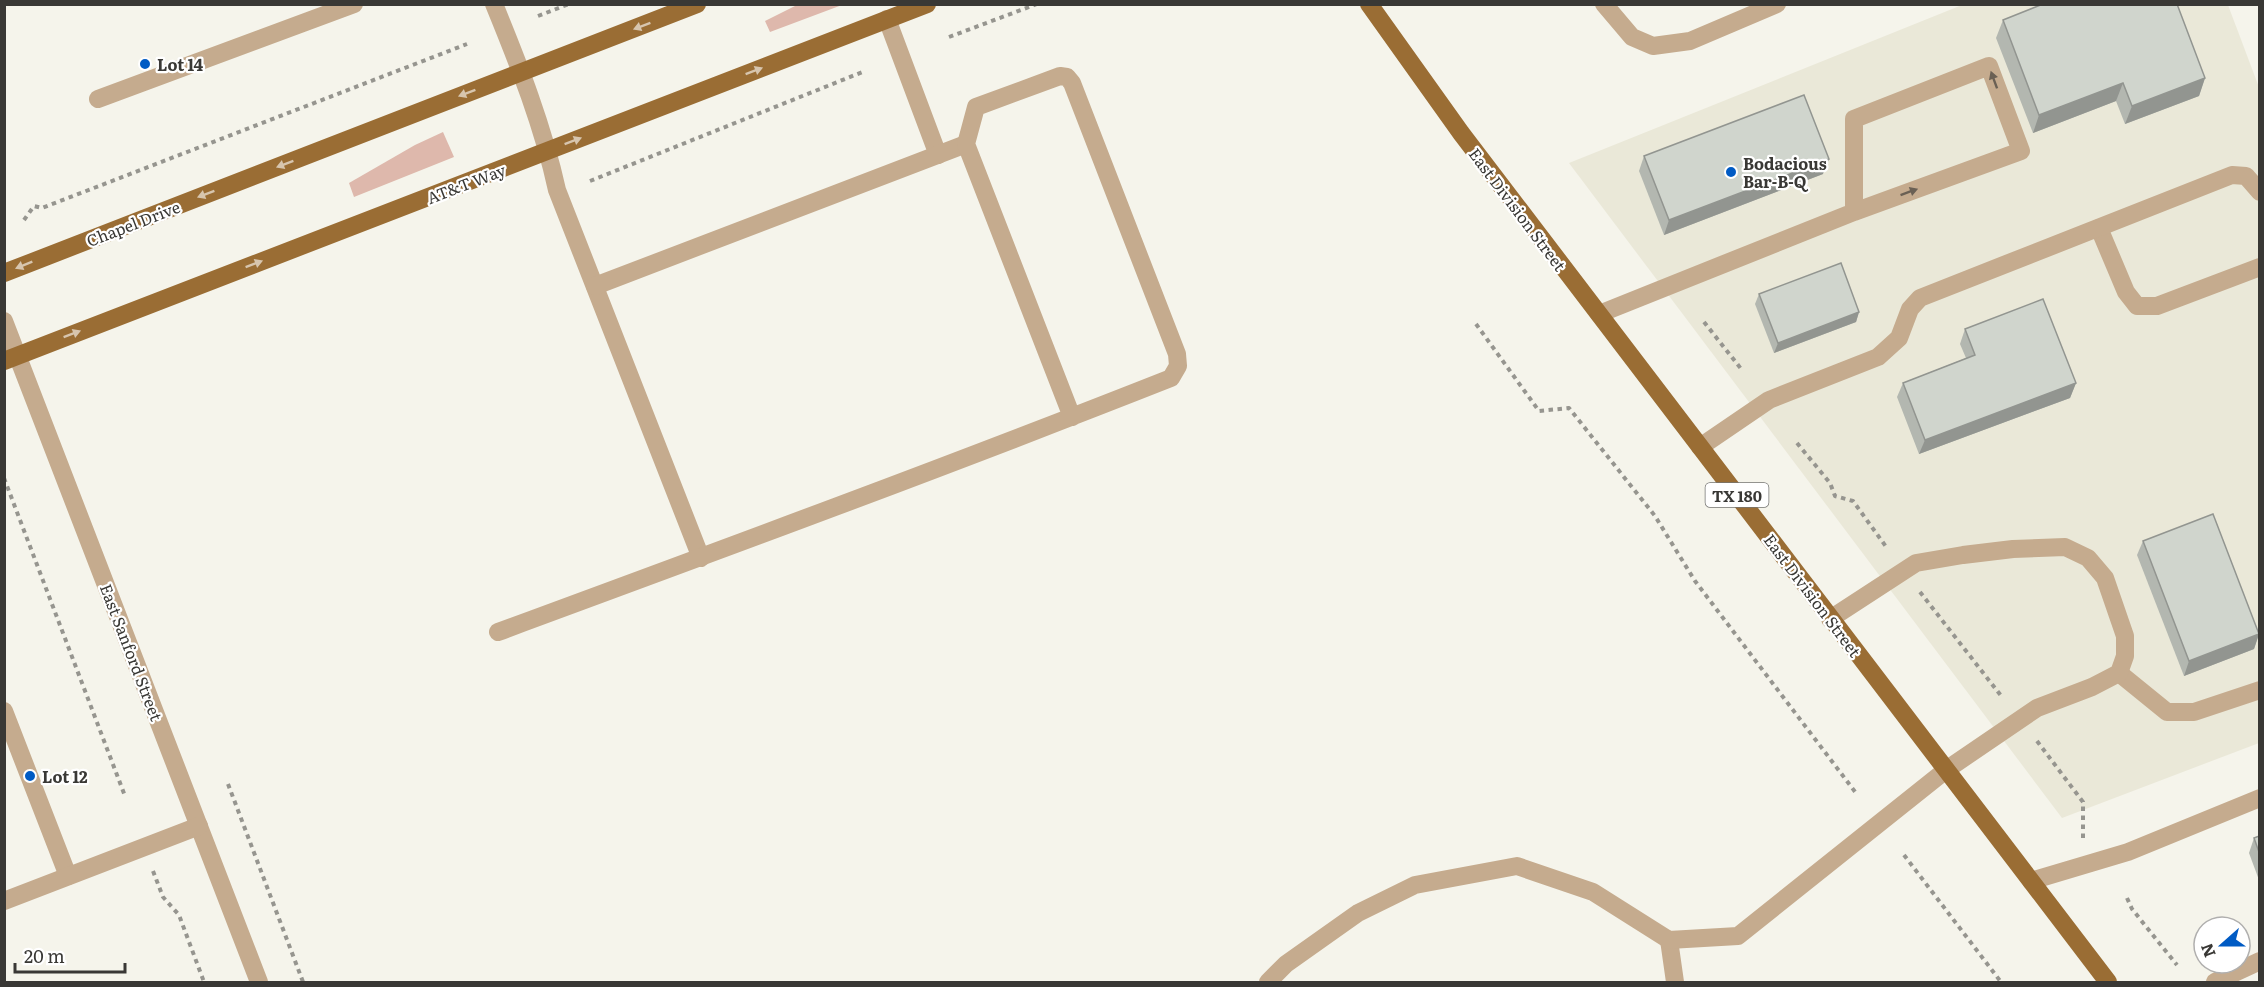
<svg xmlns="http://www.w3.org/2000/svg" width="2264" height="987" font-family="Literata,serif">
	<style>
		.built { fill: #eae8d8 }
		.green { fill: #deb8ac }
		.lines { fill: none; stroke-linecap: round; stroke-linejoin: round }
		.path { stroke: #96958f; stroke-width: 4; stroke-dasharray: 4.5 4.5; stroke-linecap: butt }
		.minor { stroke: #c5ab8e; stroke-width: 18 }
		.major { stroke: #9a6d34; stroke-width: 18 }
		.wall { fill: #b3b7b0 }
		.shaded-wall { fill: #929590 }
		.building { fill: #d0d5cd; stroke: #929590; stroke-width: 1.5 }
		.oneway { fill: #d7c5ae }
		.oneway2 { fill: #6a6054 }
		.poi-dot { fill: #005bc4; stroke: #fff; stroke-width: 2 }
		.labels { text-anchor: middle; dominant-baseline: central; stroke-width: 4.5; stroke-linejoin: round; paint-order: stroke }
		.shield { fill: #fff; stroke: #747472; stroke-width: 1.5 }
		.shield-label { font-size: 15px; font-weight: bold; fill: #393835 }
		.poi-label { font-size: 16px; font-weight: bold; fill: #393835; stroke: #fff; text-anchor: start }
		.street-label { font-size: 16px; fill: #393835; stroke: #fff }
	</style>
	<rect width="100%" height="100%" fill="#f5f4eb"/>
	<path class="built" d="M1962,5H2228L2260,90L2259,743L2062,818L1569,163Z"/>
	<g class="green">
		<path d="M797,5V4L842,5L770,32L765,21Z"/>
		<path d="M443,132L454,157L354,197L349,183L415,145Z"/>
	</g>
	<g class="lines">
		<g class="path">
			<path d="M538,16L569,4"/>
			<path d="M949,37L1037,4"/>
			<path d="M590,181L865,71"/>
			<path d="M24,220L34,206L42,208L467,44"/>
			<path d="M1704,322L1742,370"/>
			<path d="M1476,324L1539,411L1569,408L1655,516L1695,581L1856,793"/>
			<path d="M1797,443L1830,483L1835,496L1853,501L1887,548"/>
			<path d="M4,478L125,796"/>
			<path d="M1920,592L2002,697"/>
			<path d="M2037,741L2083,802V838"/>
			<path d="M228,784L303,982"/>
			<path d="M1904,855L2001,982"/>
			<path d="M153,871L163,897L179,915L204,982"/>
			<path d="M2127,898L2132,909L2177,965"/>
		</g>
		<g class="minor">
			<path d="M494,4C519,65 543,126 557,190L701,558"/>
			<path d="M1604,4L1632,37L1653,46L1690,41L1777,4"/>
			<path d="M887,19L938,155"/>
			<path d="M98,99L354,4"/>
			<path d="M2099,228L2126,292L2137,306H2157L2260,267"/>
			<path d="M595,286L966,144"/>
			<path d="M1599,314L1854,212L2021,151L1989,66L1854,119V212"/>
			<path d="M4,321L259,982"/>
			<path d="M1700,447L1769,400L1878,357L1899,338L1910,309L1920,298L2232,175L2246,176L2260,192"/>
			<path d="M498,632C723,549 948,466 1171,378L1178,366L1177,354L1072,83L1067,77L1060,76L976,107L966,144L1072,417"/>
			<path d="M2119,673L2167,712H2194L2260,690"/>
			<path d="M4,711L68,876"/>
			<path d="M2031,881L2128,852L2260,798"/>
			<path d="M4,901L199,826"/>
			<path d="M1669,940L1675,982"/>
			<path d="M1268,982L1286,964L1358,913L1415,885L1517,866L1593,892L1669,940L1738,936L1946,770L2037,708L2092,687L2119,673L2125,656V636L2105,578L2088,558L2065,547L2013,549L1963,555L1916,563L1830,619"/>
			<path d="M2215,982L2260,961"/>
		</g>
		<g class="major">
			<path d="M1369,4L1461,133L2108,982"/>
			<path d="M4,273L697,4"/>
			<path d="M4,361L927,4"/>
		</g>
	</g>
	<g class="wall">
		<path d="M2003,20L2205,78L2199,96L2125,124L2116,101L2033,133L1996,38Z"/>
		<path d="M1644,156L1823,174L1664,235L1639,171Z"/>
		<path d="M1759,294L1859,312L1856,322L1774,353L1755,304Z"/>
		<path d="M1965,329L2076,383L2070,398L1919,454L1897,397L1903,383L1966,358L1960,344Z"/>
		<path d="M2143,541L2259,634L2254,649L2184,676L2137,555Z"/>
		<path d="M2259,836V880L2249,853L2254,838Z"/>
	</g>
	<g class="shaded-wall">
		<path d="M2205,78L2199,96L2125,124L2132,106Z"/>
		<path d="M2123,83L2116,101L2033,133L2039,115Z"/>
		<path d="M1829,159L1823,174L1664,235L1669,220Z"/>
		<path d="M1859,312L1856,322L1774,353L1778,343Z"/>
		<path d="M2076,383L2070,398L1919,454L1925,440Z"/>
		<path d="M2259,634L2254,649L2184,676L2189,661Z"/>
	</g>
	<g class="building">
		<path d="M2043,4H2177L2205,78L2132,106L2123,83L2039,115L2003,20Z"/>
		<path d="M1804,95L1829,159L1669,220L1644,156Z"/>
		<path d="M1841,263L1859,312L1778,343L1759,294Z"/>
		<path d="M2043,299L2076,383L1925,440L1903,383L1975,355L1965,329Z"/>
		<path d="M2213,514L2259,634L2189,661L2143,541Z"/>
		<path d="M2259,836V852L2254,838Z"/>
	</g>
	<defs><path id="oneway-solid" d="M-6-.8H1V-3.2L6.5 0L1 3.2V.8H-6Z" transform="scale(1.5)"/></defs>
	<g class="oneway">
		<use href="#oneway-solid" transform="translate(642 26) rotate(159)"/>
		<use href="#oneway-solid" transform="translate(754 71) rotate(-21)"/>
		<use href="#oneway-solid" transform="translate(467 93) rotate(159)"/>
		<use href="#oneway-solid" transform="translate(573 141) rotate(-21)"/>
		<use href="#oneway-solid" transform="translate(285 164) rotate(159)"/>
		<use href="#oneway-solid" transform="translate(206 194) rotate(159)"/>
		<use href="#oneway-solid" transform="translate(254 264) rotate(-21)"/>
		<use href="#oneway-solid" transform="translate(24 265) rotate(158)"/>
		<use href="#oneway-solid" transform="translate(72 334) rotate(-21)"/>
	</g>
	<g class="oneway2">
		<use href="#oneway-solid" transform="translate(1994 80) rotate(-110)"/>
		<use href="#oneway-solid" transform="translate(1909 192) rotate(-20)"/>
	</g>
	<g class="poi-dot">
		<circle cx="145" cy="64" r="6"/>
		<circle cx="1731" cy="172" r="6"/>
		<circle cx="30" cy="776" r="6"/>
	</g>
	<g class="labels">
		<rect class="shield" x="1705.5" y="483" width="63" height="24" rx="4.5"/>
		<g class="shield-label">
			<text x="1737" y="495">TX 180</text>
		</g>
		<g class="poi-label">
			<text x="157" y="64">Lot 14</text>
			<text x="1743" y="163">Bodacious<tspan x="1743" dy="18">Bar-B-Q</tspan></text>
			<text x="42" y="776">Lot 12</text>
		</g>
		<g class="street-label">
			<text transform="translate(466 183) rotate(-21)">AT&amp;T Way</text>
			<text transform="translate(1518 209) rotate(53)">East Division Street</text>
			<text transform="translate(133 223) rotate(-21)">Chapel Drive</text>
			<text transform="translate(1813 595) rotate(53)">East Division Street</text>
			<text transform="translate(132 652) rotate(69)">East Sanford Street</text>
		</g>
	</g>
	<rect width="2264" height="987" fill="none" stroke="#393835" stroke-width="12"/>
	<g transform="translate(2222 945) rotate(249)"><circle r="28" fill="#ffffff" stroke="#b0afae" stroke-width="1.5"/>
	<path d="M0-4.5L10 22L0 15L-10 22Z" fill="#005bc4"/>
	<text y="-9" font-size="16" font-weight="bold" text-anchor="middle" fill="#393835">N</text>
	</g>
	<path d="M15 963v9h110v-9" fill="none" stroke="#393835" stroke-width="3"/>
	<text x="24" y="963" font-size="18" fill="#393835" stroke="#ffffff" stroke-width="4.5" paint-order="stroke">20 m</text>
</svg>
